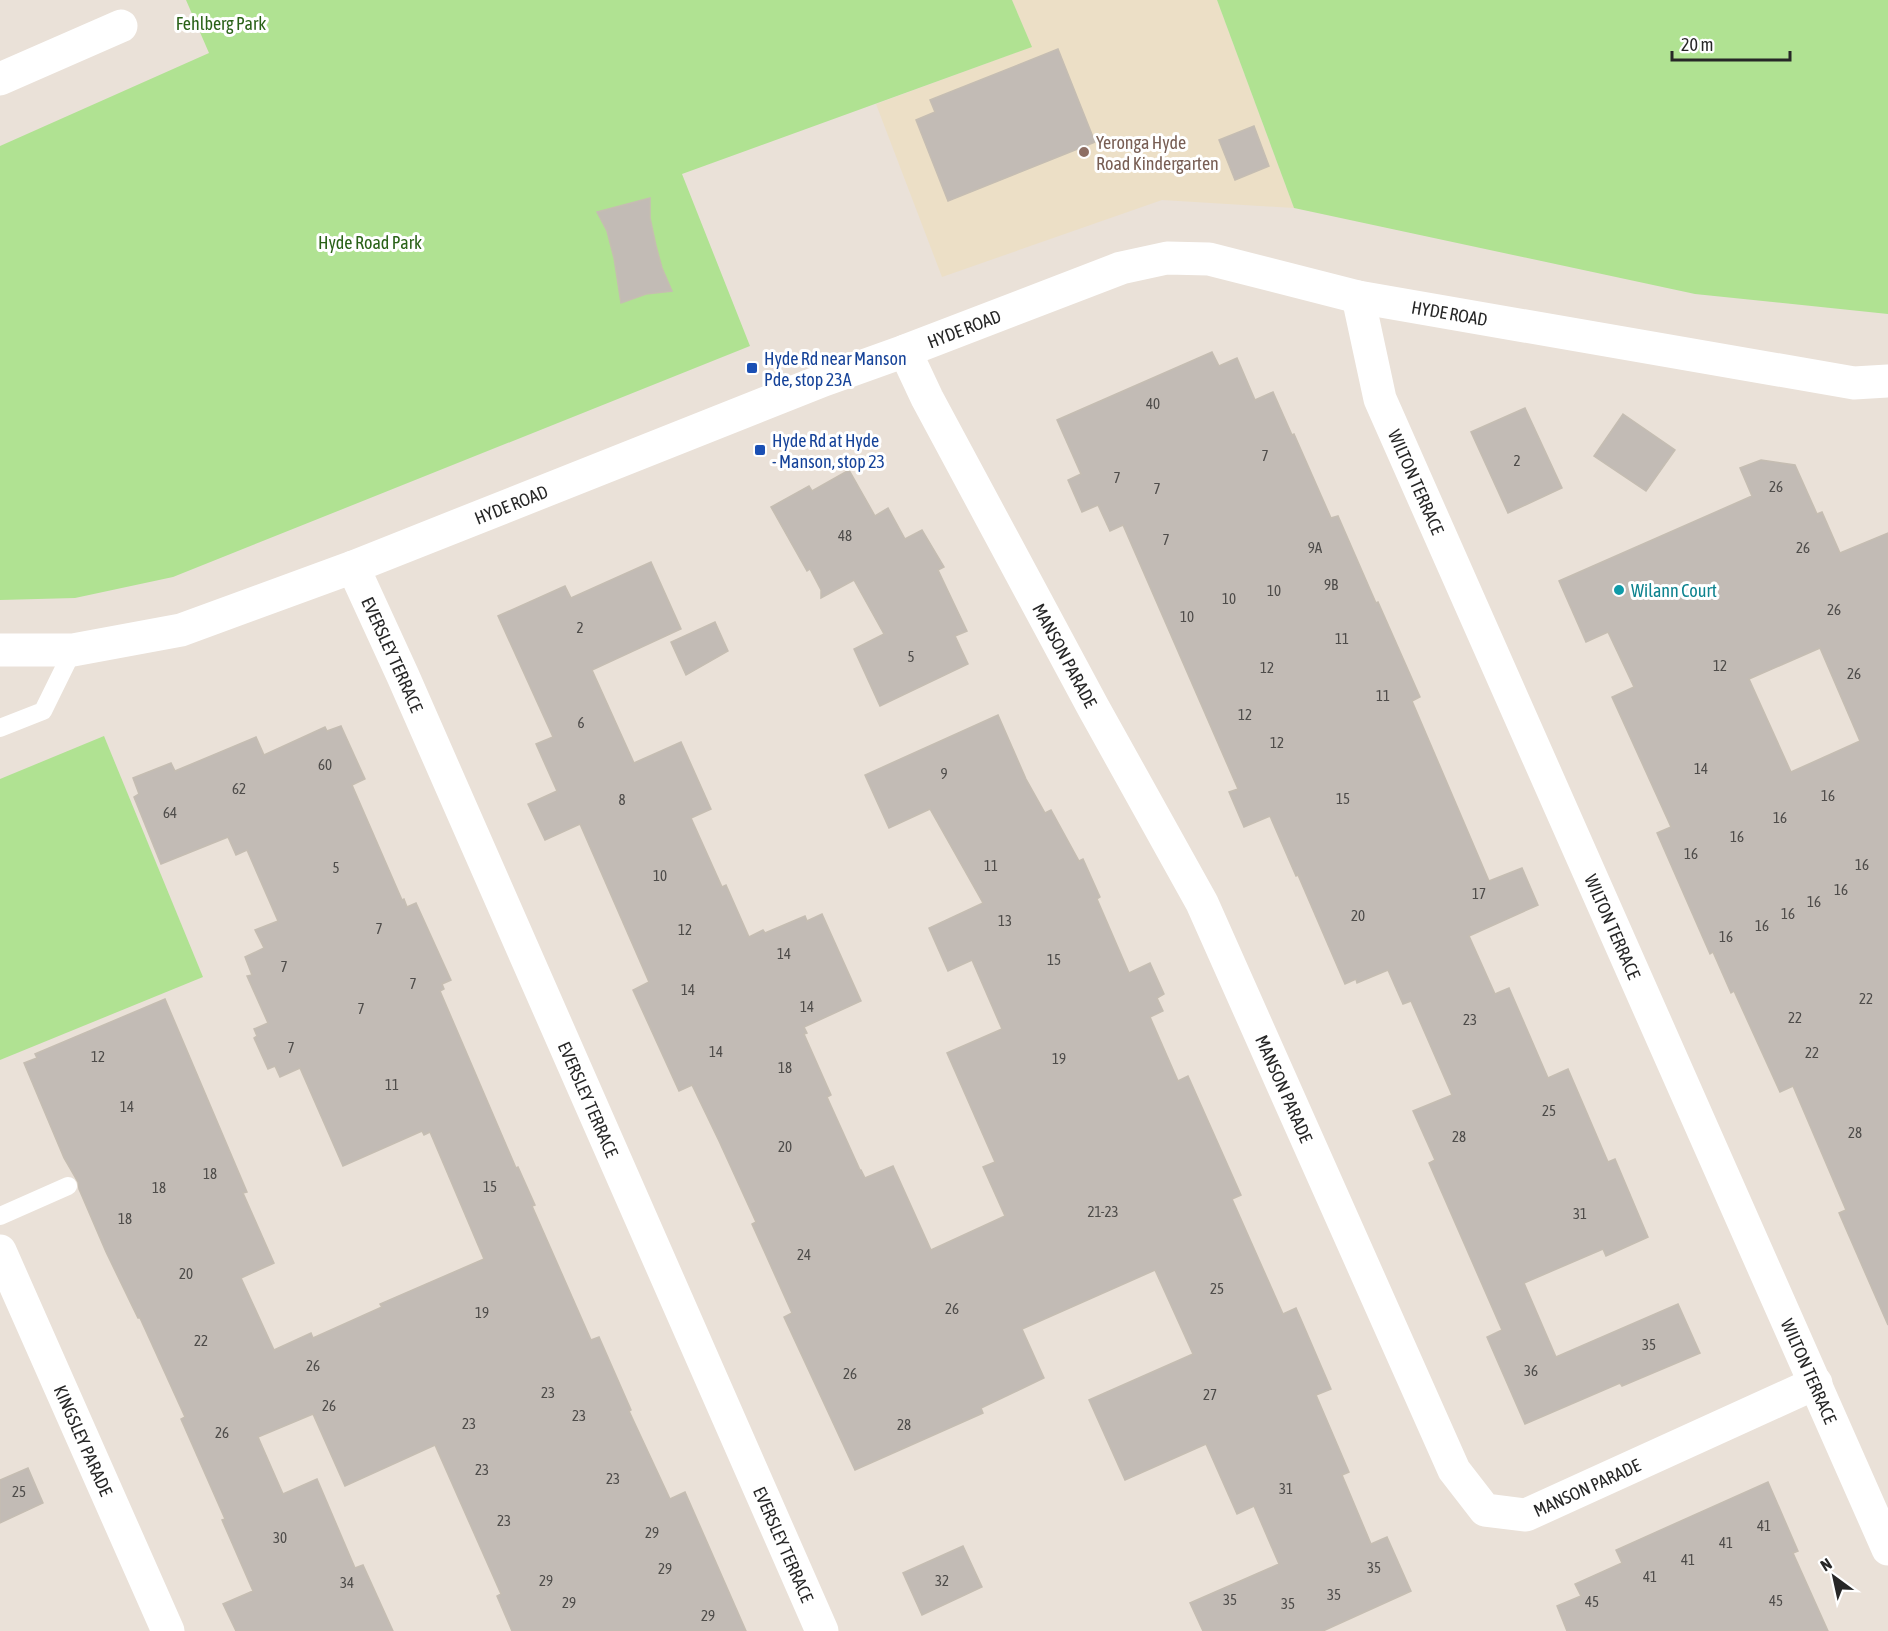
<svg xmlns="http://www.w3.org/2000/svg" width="1888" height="1631" font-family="'Asap Condensed',sans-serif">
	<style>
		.education { fill: #ecdfc6 }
		.green { fill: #b0e292 }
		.building { fill: #c2bbb5; stroke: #c5bdb2; stroke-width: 1.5; fill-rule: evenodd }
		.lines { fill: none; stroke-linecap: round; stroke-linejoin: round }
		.service { stroke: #fff; stroke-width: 18 }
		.minor { stroke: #fff; stroke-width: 33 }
		.tertiary { stroke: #fff; stroke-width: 33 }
		.education-dot { fill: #8d6e63; stroke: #fff; stroke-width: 2 }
		.transit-dot { fill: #1a4fb4; stroke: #fff; stroke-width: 2 }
		.culture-dot { fill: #0f9aa8; stroke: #fff; stroke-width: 2 }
		.labels { text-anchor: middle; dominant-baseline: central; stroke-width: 6; stroke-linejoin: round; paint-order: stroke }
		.number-label { font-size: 15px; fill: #4e4c4a }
		.park-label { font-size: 18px; fill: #2a6218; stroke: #fff }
		.education-label { font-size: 18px; fill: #785e54; stroke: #fff; text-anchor: start }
		.street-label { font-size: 18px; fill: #272727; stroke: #fff }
		.transit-label { font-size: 18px; fill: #164399; stroke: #fff; text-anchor: start }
		.culture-label { font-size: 18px; fill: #0d838f; stroke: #fff; text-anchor: start }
	</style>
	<rect width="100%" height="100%" fill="#eae1d8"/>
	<path class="education" d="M1012,0H1217L1294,208L1162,200L942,277L876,104L1031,47Z"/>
	<g class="green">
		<path d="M186,0H1012L1032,47L682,174L750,346L173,577L75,598L0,600V146L209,53Z"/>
		<path d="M1217,0H1888V314L1695,294L1294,208Z"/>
		<path d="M104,736L203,977L0,1060V779Z"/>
	</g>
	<g class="building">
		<path d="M1058,49L1095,142L948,201L916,120L935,112L930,100Z"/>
		<path d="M1254,126L1269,166L1235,180L1219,140Z"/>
		<path d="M650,198V218L656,246L662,268L672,291L646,294L621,303L614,258L607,231L597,212Z"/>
		<path d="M1212,352L1219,366L1237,358L1255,400L1273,392L1292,435L1294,434L1331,518L1338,516L1376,603L1378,602L1420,697L1412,701L1489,881L1522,868L1538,905L1469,936L1495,994L1509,988L1548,1078L1568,1069L1608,1162L1615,1159L1648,1237L1606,1256L1603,1249L1524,1283L1556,1357L1678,1304L1700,1353L1622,1386L1620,1383L1525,1424L1487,1337L1502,1330L1429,1163L1435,1160L1413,1111L1452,1095L1411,1001L1403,1004L1388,970L1357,983L1356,979L1345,984L1298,875L1296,876L1270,816L1244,827L1229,792L1238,789L1123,525L1110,531L1098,505L1082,512L1068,480L1081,474L1057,420Z"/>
		<path d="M1525,408L1562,488L1508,513L1471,432Z"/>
		<path d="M1623,414L1675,450L1646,491L1594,456Z"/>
		<path d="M1761,460L1795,465L1817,514L1822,512L1840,553L1888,533V1325L1839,1213L1846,1210L1793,1086L1780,1092L1734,991L1731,993L1713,952L1710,954L1657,833L1671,827L1612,697L1634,687L1608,632L1586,642L1559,581L1752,496L1740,468ZM1820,648L1860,741L1791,772L1749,679Z"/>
		<path d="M849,470L875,516L888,508L905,539L922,530L944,567L938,570L967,631L955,636L968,664L880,706L854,649L884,634L854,580L821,598V590L810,569L807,571L771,507L809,486L812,491Z"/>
		<path d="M651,562L681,629L592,670L634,763L681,742L711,809L691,818L722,887L726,885L749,937L763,930L765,933L805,916L807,921L822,914L861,1001L804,1027L807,1033L804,1034L831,1095L827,1097L860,1170H861L865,1178L893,1166L931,1250L1005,1216L983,1167L995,1162L947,1053L1002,1029L972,960L948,971L929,928L983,903L930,809L889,828L865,775L998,715L1026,779L1045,813L1051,810L1079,861L1083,859L1100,897L1097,899L1129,973L1150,963L1164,994L1157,998L1163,1011L1150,1017L1178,1081L1188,1076L1241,1195L1232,1199L1283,1314L1296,1308L1331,1389L1316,1395L1349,1472L1342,1475L1371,1544L1387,1537L1411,1591L1323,1631H1203L1190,1603L1279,1564L1254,1506L1237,1514L1206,1444L1125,1480L1089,1400L1193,1354L1155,1270L1022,1329L1044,1378L981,1408L983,1413L855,1470L784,1317L792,1313L752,1224L756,1222L719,1141L692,1085L679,1091L633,990L649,982L580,824L545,840L528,804L557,791L536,744L553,737L498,616L565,586L571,598Z"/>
		<path d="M715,622L728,651L686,675L671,642Z"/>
		<path d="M341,726L365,779L352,785L402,900L404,899L407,907L416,903L451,980L442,984L444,989L440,991L516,1168L518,1167L535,1205L532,1206L591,1340L599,1337L631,1410L629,1411L670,1499L685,1492L746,1631H512L497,1596L501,1594L435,1445L345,1486L313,1414L258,1437L283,1494L317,1479L355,1568L363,1565L393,1631H236L223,1604L253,1591L222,1520L225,1519L181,1419L185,1417L140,1318H138L106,1252L79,1189L78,1182L64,1158L24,1063L37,1058L35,1054L165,999L247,1192L243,1193L274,1263L241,1278L274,1350L311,1333L313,1338L382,1307L380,1304L484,1259L430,1132L424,1135L422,1131L343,1166L300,1068L280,1077L275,1066L268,1069L254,1038L257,1036L254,1029L268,1023L247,976L252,975L245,957L264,948L255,930L278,921L247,850L236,855L228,837L161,864L134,797L139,794L133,778L171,763L175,771L256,737L264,755L325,727L327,731Z"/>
		<path d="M28,1468L43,1503L0,1523V1480Z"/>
		<path d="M1768,1482L1798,1551L1793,1553L1828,1631H1567L1557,1606L1581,1596L1575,1584L1622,1563L1616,1550Z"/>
		<path d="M963,1546L982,1587L922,1615L903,1573Z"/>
	</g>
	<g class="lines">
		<g class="service">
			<path d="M0,728L43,711L73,650"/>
			<path d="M0,1216L68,1186"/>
		</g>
		<g class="minor">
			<path d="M0,79L121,26"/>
			<path id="s1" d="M1358,297L1380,399L1888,1549"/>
			<path id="s2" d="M905,351L927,398L1093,707L1202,903L1454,1470L1485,1510L1526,1515L1816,1383"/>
			<path id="s3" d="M353,567L403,676L822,1631"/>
			<path id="s4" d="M0,1251L168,1631"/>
		</g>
		<path class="tertiary" id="s5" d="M0,650H73L181,630L353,567L824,380L905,351L1121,268L1167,258L1209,259L1358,297L1854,383L1888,381"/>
	</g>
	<circle class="education-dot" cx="1084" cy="152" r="6"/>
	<g class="transit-dot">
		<rect x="746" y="362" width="12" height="12" rx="3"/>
		<rect x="754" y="444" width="12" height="12" rx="3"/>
	</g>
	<circle class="culture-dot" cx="1619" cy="590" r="6"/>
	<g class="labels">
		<g class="number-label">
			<text x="1153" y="403">40</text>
			<text x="1265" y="455">7</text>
			<text x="1517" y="460">2</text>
			<text x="1117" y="477">7</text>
			<text x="1776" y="486">26</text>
			<text x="1157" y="488">7</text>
			<text x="845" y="535">48</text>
			<text x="1166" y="539">7</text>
			<text x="1315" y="547">9A</text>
			<text x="1803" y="547">26</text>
			<text x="1331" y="584">9B</text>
			<text x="1274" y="590">10</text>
			<text x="1229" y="598">10</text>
			<text x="1834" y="609">26</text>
			<text x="1187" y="616">10</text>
			<text x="580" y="627">2</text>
			<text x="1342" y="638">11</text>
			<text x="911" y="656">5</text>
			<text x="1720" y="665">12</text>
			<text x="1267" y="667">12</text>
			<text x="1854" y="673">26</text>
			<text x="1383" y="695">11</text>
			<text x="1245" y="714">12</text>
			<text x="581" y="722">6</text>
			<text x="1277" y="742">12</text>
			<text x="325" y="764">60</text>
			<text x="1701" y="768">14</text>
			<text x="944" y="773">9</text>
			<text x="239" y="788">62</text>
			<text x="1828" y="795">16</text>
			<text x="1343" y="798">15</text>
			<text x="622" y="799">8</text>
			<text x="170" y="812">64</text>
			<text x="1780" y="817">16</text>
			<text x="1737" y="836">16</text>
			<text x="1691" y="853">16</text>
			<text x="1862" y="864">16</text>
			<text x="991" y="865">11</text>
			<text x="336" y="867">5</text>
			<text x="660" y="875">10</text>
			<text x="1841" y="889">16</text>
			<text x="1479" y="893">17</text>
			<text x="1814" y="901">16</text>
			<text x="1788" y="913">16</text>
			<text x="1358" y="915">20</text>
			<text x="1005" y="920">13</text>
			<text x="1762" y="925">16</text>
			<text x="379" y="928">7</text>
			<text x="685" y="929">12</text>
			<text x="1726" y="936">16</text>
			<text x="784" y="953">14</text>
			<text x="1054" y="959">15</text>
			<text x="284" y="966">7</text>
			<text x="413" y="983">7</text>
			<text x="688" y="989">14</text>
			<text x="1866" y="998">22</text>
			<text x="807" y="1006">14</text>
			<text x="361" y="1008">7</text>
			<text x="1795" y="1017">22</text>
			<text x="1470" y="1019">23</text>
			<text x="291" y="1047">7</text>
			<text x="716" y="1051">14</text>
			<text x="1812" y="1052">22</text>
			<text x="98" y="1056">12</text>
			<text x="1059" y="1058">19</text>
			<text x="785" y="1067">18</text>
			<text x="392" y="1084">11</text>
			<text x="127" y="1106">14</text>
			<text x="1549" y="1110">25</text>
			<text x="1855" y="1132">28</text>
			<text x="1459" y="1136">28</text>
			<text x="785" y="1146">20</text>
			<text x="210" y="1173">18</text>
			<text x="490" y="1186">15</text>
			<text x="159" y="1187">18</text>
			<text x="1103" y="1211">21-23</text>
			<text x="1580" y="1213">31</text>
			<text x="125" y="1218">18</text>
			<text x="804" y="1254">24</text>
			<text x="186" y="1273">20</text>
			<text x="1217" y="1288">25</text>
			<text x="952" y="1308">26</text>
			<text x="482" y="1312">19</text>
			<text x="201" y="1340">22</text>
			<text x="1649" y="1344">35</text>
			<text x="313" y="1365">26</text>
			<text x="1531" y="1370">36</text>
			<text x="850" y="1373">26</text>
			<text x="548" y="1392">23</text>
			<text x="1210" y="1394">27</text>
			<text x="329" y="1405">26</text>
			<text x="579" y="1415">23</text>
			<text x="469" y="1423">23</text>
			<text x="904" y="1424">28</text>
			<text x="222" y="1432">26</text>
			<text x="482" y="1469">23</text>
			<text x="613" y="1478">23</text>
			<text x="1286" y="1488">31</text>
			<text x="19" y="1491">25</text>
			<text x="504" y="1520">23</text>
			<text x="1764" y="1525">41</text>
			<text x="652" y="1532">29</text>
			<text x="280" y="1537">30</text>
			<text x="1726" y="1542">41</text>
			<text x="1688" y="1559">41</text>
			<text x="1374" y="1567">35</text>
			<text x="665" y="1568">29</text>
			<text x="1650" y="1576">41</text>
			<text x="546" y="1580">29</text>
			<text x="942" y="1580">32</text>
			<text x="347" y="1582">34</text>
			<text x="1334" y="1594">35</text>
			<text x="1230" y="1599">35</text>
			<text x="1776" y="1600">45</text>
			<text x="1592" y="1601">45</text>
			<text x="569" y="1602">29</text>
			<text x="1288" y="1603">35</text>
			<text x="708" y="1615">29</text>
		</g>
		<g class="park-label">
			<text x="221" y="23">Fehlberg Park</text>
			<text x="370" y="242">Hyde Road Park</text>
		</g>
		<g class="education-label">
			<text x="1096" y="142">Yeronga Hyde<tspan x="1096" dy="21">Road Kindergarten</tspan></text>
		</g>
		<g class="street-label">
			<text stroke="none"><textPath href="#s5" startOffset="1526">HYDE ROAD</textPath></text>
			<text stroke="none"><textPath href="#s5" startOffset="1022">HYDE ROAD</textPath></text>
			<text stroke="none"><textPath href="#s1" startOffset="195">WILTON TERRACE</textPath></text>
			<text stroke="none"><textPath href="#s5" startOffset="536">HYDE ROAD</textPath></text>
			<text stroke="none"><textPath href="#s3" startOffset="96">EVERSLEY TERRACE</textPath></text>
			<text stroke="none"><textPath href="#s2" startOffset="344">MANSON PARADE</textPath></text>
			<text stroke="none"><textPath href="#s1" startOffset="681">WILTON TERRACE</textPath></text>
			<text stroke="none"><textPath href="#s2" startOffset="830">MANSON PARADE</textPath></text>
			<text stroke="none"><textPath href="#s3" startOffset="582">EVERSLEY TERRACE</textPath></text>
			<text stroke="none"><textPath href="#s1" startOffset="1167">WILTON TERRACE</textPath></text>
			<text stroke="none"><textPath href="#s4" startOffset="207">KINGSLEY PARADE</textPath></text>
			<text stroke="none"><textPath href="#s2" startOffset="1406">MANSON PARADE</textPath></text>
			<text stroke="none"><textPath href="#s3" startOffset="1068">EVERSLEY TERRACE</textPath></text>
		</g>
		<g class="transit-label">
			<text x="764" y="358">Hyde Rd near Manson<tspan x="764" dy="21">Pde, stop 23A</tspan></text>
			<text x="772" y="440">Hyde Rd at Hyde<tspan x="772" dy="21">- Manson, stop 23</tspan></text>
		</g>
		<g class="culture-label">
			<text x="1631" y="590">Wilann Court</text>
		</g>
	</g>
	<g transform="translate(1834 1577) rotate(327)" stroke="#ffffff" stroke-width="4.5" paint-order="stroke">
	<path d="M0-4.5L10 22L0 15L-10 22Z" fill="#272727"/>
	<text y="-9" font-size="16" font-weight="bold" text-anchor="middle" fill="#272727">N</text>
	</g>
	<path d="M1672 51v9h118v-9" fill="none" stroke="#272727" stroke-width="3"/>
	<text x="1681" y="51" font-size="18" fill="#272727" stroke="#ffffff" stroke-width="4.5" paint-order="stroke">20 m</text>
</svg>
